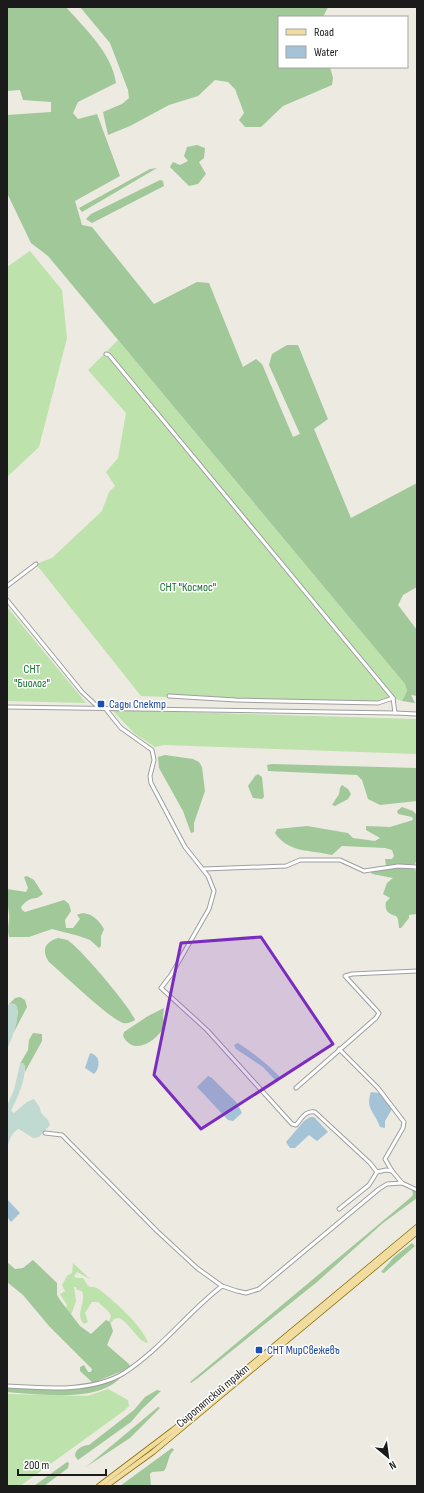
<svg xmlns="http://www.w3.org/2000/svg" width="424" height="1493" font-family="'Sofia Sans Condensed',sans-serif">
	<style>
		.grass { fill: #bde2ab }
		.forest { fill: #a0c899 }
		.wetland { fill: #c0d9d1 }
		.water { fill: #a5c3d6 }
		.lines { fill: none; stroke-linecap: round; stroke-linejoin: round }
		.street-casing { stroke: #9f9f9f; stroke-width: 5 }
		.primary-casing { stroke: #85710d; stroke-width: 6 }
		.street { stroke: #fff; stroke-width: 3 }
		.primary { stroke: #f3dc9f; stroke-width: 4.5 }
		.marked { fill: #7b2cbf; fill-opacity: 0.2; stroke: #7b2cbf; stroke-width: 3; stroke-linejoin: round }
		.transit-dot { fill: #1a4fb4; stroke: #fff; stroke-width: 1.5 }
		.labels { text-anchor: middle; dominant-baseline: central; stroke-width: 3; stroke-linejoin: round; paint-order: stroke }
		.park-label { font-size: 12px; fill: #146e2a; stroke: #fff }
		.transit-label { font-size: 12px; fill: #164399; stroke: #fff; text-anchor: start }
		.street-label { font-size: 12px; fill: #1b1b1b; stroke: #fff }
	</style>
	<rect width="100%" height="100%" fill="#eceae1"/>
	<g class="grass">
		<path d="M30,251L62,290L67,338L39,447L7,477V267Z"/>
		<path d="M118,340L405,684L407,691L402,701L393,698L384,702L236,700L141,696L36,564L52,558L102,511L109,492L115,486L106,472L118,458L126,413L88,370Z"/>
		<path d="M7,607L86,703L7,701Z"/>
		<path d="M112,710L417,719V754L164,745L155,747L134,733Z"/>
		<path d="M73,1263L90,1279L77,1272L74,1276L76,1278H83L88,1286C92,1288 93,1286 97,1288C111,1298 143,1326 148,1343C137,1341 130,1323 119,1318L114,1319L111,1323L109,1321L111,1316L109,1312L98,1302H92L85,1313L88,1322L84,1324C74,1313 87,1303 82,1291L77,1290L76,1287H74L76,1301L71,1315L66,1309L67,1305L60,1294L65,1291L62,1285L67,1276L72,1273Z"/>
		<path d="M108,1389L128,1400L129,1406L125,1410L20,1486H7V1394L88,1396Z"/>
	</g>
	<g class="forest">
		<path d="M7,7H66C85,29 112,53 116,83L78,102L73,113L78,119L97,114L120,176L75,201L82,225L92,227L154,304L197,282L209,283L243,367L256,359L262,364L293,437L300,434L269,365L272,354L287,345H298L328,419L314,429L351,518L417,483V587L403,595L398,605L417,630V696L411,695L415,703L402,701L407,691L405,684L48,256L31,243L7,193V115L51,112V102L23,100L20,90L7,91Z"/>
		<path d="M80,7H328L323,17H279V67H330L333,78L332,85L283,106L261,127H245L239,120L244,113L235,89L228,82L215,80L198,96L169,105L130,126L108,135L103,112L122,104L129,98L128,90L110,43Z"/>
		<path d="M197,145L205,148L204,158L199,162L206,174L198,184L189,186L170,167L173,162L180,165L188,161L184,156L187,147Z"/>
		<path d="M157,168L82,212L79,208L150,169Z"/>
		<path d="M160,180L163,181L164,186L92,223L86,219L91,214Z"/>
		<path d="M165,755L193,759L199,762L202,767L205,791L194,823V832L191,833L183,811L159,768L158,757Z"/>
		<path d="M272,764L417,768V801L380,805L368,799L362,780L357,775L268,771L267,765Z"/>
		<path d="M258,774L262,777L264,797L262,799L253,798L248,786L255,776Z"/>
		<path d="M342,785L348,789L351,794L348,799L335,806L332,805L339,794L340,788Z"/>
		<path d="M402,807L413,811L417,815V859L415,864L411,865V868L417,871V914L409,915V918L401,928H399L398,919L396,916C389,914 384,911 386,902L390,898L383,894L387,883L393,878L372,874L371,872L385,869L386,865L385,859H392L394,856L392,850L385,848L342,846L332,855C312,850 288,853 275,833L277,829L307,826L348,833L353,838L375,841L380,838L366,830V826L390,827L413,820L412,817L398,814L397,811Z"/>
		<path d="M27,876L34,880L43,894L37,898C30,898 26,901 21,907L22,910L25,912L64,900L69,904L71,911L65,920L66,928H73L80,919L77,915C88,909 99,920 104,929L101,936V946L99,948L90,940L79,936L52,929L29,937H9C7,926 10,921 9,914C8,906 7,898 7,889L26,892L28,888L24,877Z"/>
		<path d="M58,938C61,939 65,939 67,940C78,945 132,1009 135,1020C132,1022 127,1024 123,1023C110,1019 62,973 49,962C41,950 45,942 58,938Z"/>
		<path d="M20,997L25,1000L27,1007L14,1032L18,1012L15,1004H9L15,998Z"/>
		<path d="M164,1008L163,1016L165,1026C156,1041 134,1057 123,1036L124,1032L148,1016Z"/>
		<path d="M33,1033L42,1034V1041L25,1072V1066L23,1063L20,1064L28,1050L29,1040Z"/>
		<path d="M412,1190L417,1192V1198L383,1223L317,1282L198,1378L191,1383L190,1382L409,1199L413,1195Z"/>
		<path d="M412,1243L415,1246L384,1273L381,1272L394,1257Z"/>
		<path d="M33,1260L57,1283V1295L60,1300L80,1326L91,1334L106,1320L110,1322L113,1331L107,1345L129,1364L130,1366L127,1369L93,1383L80,1371V1367L84,1365L88,1372H91L92,1369L49,1326L23,1295L7,1282V1262L15,1269L23,1268Z"/>
		<path d="M118,1377L120,1378C97,1403 38,1394 7,1392V1387L86,1386Z"/>
		<path d="M157,1390L161,1391L142,1409L131,1422L78,1460L75,1456C75,1449 83,1445 89,1445L134,1410L145,1397Z"/>
		<path d="M158,1407L160,1408L130,1438L86,1467Z"/>
		<path d="M172,1448L174,1450C167,1456 169,1464 164,1471L152,1472L150,1474L151,1486H120Z"/>
		<path d="M67,1462L69,1463L68,1468L44,1486H34Z"/>
	</g>
	<g class="wetland">
		<path d="M12,1003L17,1006C20,1021 12,1037 7,1050V1008L9,1004Z"/>
		<path d="M23,1063L25,1066C25,1082 18,1096 11,1111L14,1113L27,1102L34,1099L40,1108L41,1113L48,1120L50,1125L39,1137L33,1138L19,1129C11,1132 10,1140 7,1148V1106L14,1090L20,1064Z"/>
	</g>
	<g class="water">
		<path d="M238,1043C253,1053 266,1063 279,1076V1079L276,1081L263,1067L236,1049L234,1045Z"/>
		<path d="M90,1053C100,1055 101,1067 94,1074L85,1068Z"/>
		<path d="M208,1076L212,1078L237,1103L242,1113L233,1121L228,1120L197,1087Z"/>
		<path d="M371,1092L379,1093L392,1109L385,1121V1128L380,1127C375,1112 365,1109 371,1092Z"/>
		<path d="M310,1117H314L328,1132L317,1141L309,1135L295,1148H290L286,1142L304,1121Z"/>
		<path d="M7,1199L20,1213L11,1222L7,1217Z"/>
	</g>
	<g class="lines">
		<defs>
			<g id="street">
				<path d="M106,354L109,355L393,698L395,713"/>
				<path d="M7,586L36,564"/>
				<path d="M7,600L82,692L99,708"/>
				<path d="M169,696L236,700L378,703L393,698"/>
				<path d="M7,707L395,713L417,714"/>
				<path d="M105,708L121,728L152,750L154,760L150,776L151,783L185,847L208,876L214,891L209,909L171,975L161,988L207,1030L292,1124L296,1125C302,1118 306,1110 315,1112L370,1163L377,1172"/>
				<path d="M204,869L286,866L300,860H340L364,871L398,866L417,867"/>
				<path d="M339,1049L378,1088L404,1122L403,1128L385,1159L392,1171"/>
				<path d="M296,1088L376,1018L379,1013L345,976L352,974L417,971"/>
				<path d="M45,1133L62,1135L157,1231L197,1268L222,1286L237,1291L246,1293L259,1289L379,1189L387,1184L402,1183"/>
				<path d="M339,1209L369,1185L377,1172L386,1170L392,1171L402,1183L417,1190"/>
				<path d="M7,1386C43,1388 91,1393 124,1373C160,1350 188,1312 222,1286"/>
			</g>
			<g id="primary">
				<path d="M99,1486L173,1430L417,1227"/>
				<path d="M106,1486L153,1452L417,1232"/>
			</g>
		</defs>
		<use href="#street" class="street-casing"/>
		<use href="#primary" class="primary-casing"/>
		<use href="#street" class="street"/>
		<use href="#primary" class="primary"/>
	</g>
	<path class="marked" d="M261,937L333,1044L201,1129L154,1075L181,943Z"/>
	<g class="transit-dot">
		<rect x="97" y="700" width="8" height="8" rx="2"/>
		<rect x="255" y="1346" width="8" height="8" rx="2"/>
	</g>
	<g class="labels">
		<g class="park-label">
			<text x="188" y="587">СНТ "Космос"</text>
			<text x="32" y="669">СНТ<tspan x="32" dy="14">"Биолог"</tspan></text>
		</g>
		<g class="transit-label">
			<text x="109" y="704">Сады Спектр</text>
			<text x="267" y="1350">СНТ МирСвежевъ</text>
		</g>
		<g class="street-label">
			<text transform="translate(213 1396) rotate(-40)">Сыропятский тракт</text>
		</g>
	</g>
	<rect width="424" height="1493" fill="none" stroke="#1b1b1b" stroke-width="16"/>
	<rect x="278" y="16" width="130" height="52" fill="#ffffff" stroke="#a4a4a4"/>
	<rect x="286" y="29" width="20" height="6" fill="#f3dc9f" stroke="#a4a4a4"/>
	<text x="314" y="36" font-size="12" fill="#1b1b1b">Road</text>
	<rect x="286" y="46" width="20" height="12" fill="#a5c3d6" stroke="#a4a4a4"/>
	<text x="314" y="56" font-size="12" fill="#1b1b1b">Water</text>
	<g transform="translate(388 1457) rotate(151)" stroke="#ffffff" stroke-width="3" paint-order="stroke">
	<path d="M0-3L7 15L0 10L-7 15Z" fill="#1b1b1b"/>
	<text y="-6" font-size="11" font-weight="bold" text-anchor="middle" fill="#1b1b1b">N</text>
	</g>
	<path d="M18 1469v6h88v-6" fill="none" stroke="#1b1b1b" stroke-width="2"/>
	<text x="24" y="1469" font-size="12" fill="#1b1b1b" stroke="#ffffff" stroke-width="3" paint-order="stroke">200 m</text>
</svg>
